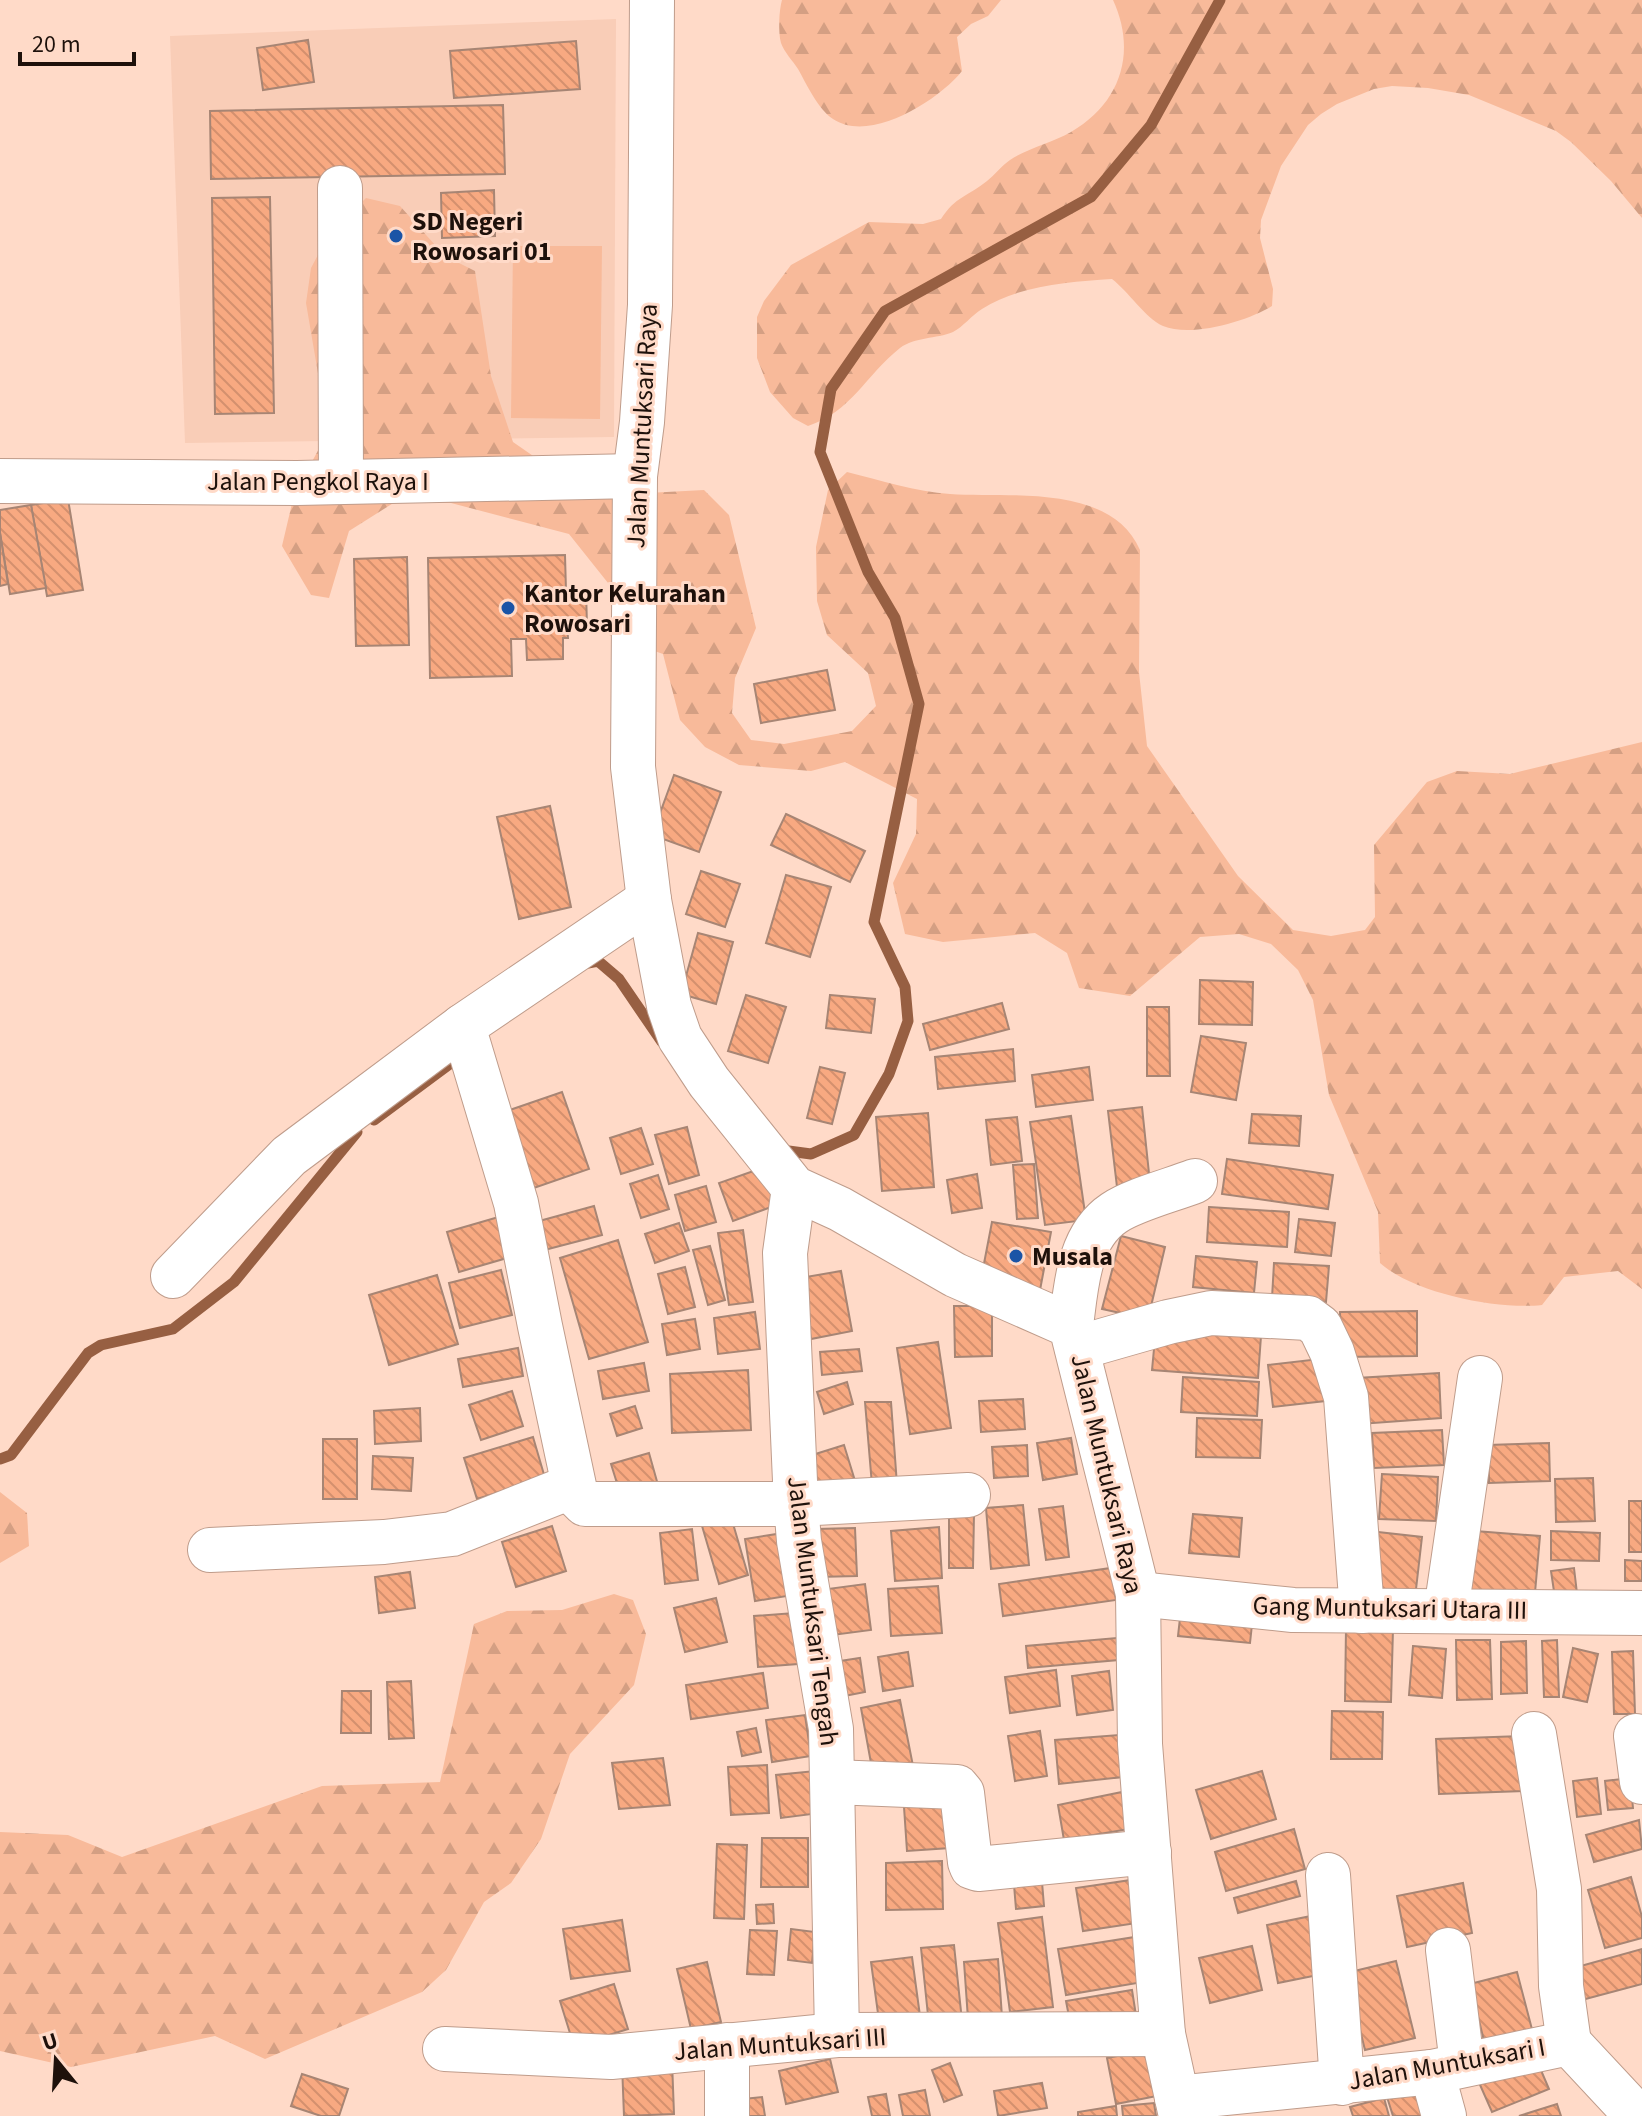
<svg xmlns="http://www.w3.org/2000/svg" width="1642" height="2116" font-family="'Source Sans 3',sans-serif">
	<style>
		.built { fill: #f9cdb7 }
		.grass { fill: #f8ba9a }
		.forest { fill: url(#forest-firs) }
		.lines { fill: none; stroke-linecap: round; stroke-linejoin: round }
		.stream { stroke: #975f42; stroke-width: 11 }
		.building { fill: url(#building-back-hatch); stroke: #a78574; stroke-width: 2 }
		.minor-casing { stroke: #bf9c8b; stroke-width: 46 }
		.minor { stroke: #fff; stroke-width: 44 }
		.poi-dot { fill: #1b54a6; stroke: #ffdac8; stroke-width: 3 }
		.labels { text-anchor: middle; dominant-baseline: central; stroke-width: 6; stroke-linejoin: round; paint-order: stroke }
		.poi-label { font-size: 26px; font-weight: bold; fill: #1e110b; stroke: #ffdac8; text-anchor: start }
		.street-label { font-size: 26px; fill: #1e110b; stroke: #ffdac8 }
	</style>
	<defs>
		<pattern id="forest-firs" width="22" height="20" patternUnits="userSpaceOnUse" patternTransform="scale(2)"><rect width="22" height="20" fill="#f8ba9a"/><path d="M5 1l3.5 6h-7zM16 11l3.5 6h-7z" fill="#d49f83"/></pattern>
		<pattern id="building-back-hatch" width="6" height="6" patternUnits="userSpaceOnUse" patternTransform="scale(2)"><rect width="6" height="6" fill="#f8a981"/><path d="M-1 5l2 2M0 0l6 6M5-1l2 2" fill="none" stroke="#d4906e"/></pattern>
	</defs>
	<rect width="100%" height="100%" fill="#ffdac8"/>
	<path class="built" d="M616,19L614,437L185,443L170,36Z"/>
	<path class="grass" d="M513,246H602L600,419L511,418Z"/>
	<g class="forest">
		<path d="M782,0H1001L988,16L971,24L957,37L962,71C939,100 870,144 833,119C818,109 807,85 798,69C793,61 784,52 781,43C778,32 779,10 782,0Z"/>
		<path d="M1113,0H1642V218L1611,181L1571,142L1556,131L1469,95L1428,88L1392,86L1374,89L1337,104L1321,114L1308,125L1281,166L1261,220L1260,238L1273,289L1272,306C1248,321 1191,338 1163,326C1144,317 1129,292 1112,279C1069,282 1020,285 982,309C972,315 963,327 953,332C936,339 915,337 900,348C866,375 851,412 808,426L793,418L770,392L757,358V317L764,301L791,265L869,222L923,224L941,219C956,196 967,197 987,181C995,175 1001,166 1010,160C1028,148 1052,143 1071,132C1121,103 1137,52 1113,0Z"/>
		<path d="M366,198L400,206L445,256L475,271L491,376L513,442L591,496L704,490L729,515L756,628L735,678L732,713L751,740L784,744L852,731L876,706L868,673L827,635L817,601L816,547L828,490L847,472C880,480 916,492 950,494C1009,498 1111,483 1140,550L1139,672L1147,746L1238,876L1293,930L1331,936L1365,930L1375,917L1374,845L1427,782L1457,771L1510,774L1642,742V1289L1618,1271L1564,1277L1542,1305C1497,1310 1413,1293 1380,1263L1378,1212L1329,1095L1313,1000L1298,970L1271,944L1239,934L1200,937L1130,996L1079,988L1067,953L1035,933L943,942L905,934L893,883L916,834L917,799L845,762L811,771L739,765L705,747L680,720L663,654L609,635L616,616L612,588L569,534L451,503L395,502L349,531L329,598L311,595L282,546L294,495L328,432L306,303L311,268L328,236Z"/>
		<path d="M0,1492L27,1513L29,1546L0,1563Z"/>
		<path d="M614,1594L633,1600L646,1634L634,1685L570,1754L541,1839L511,1883L484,1902L446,1970L422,1992L265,2059L215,2036L71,2067L0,2051V1832L68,1835L122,1857L322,1786L440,1782L474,1624L507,1611L562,1610Z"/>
	</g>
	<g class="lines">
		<g class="stream">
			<path d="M583,964L598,961L619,979L662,1042"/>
			<path d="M374,1120L463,1054"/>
			<path d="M781,1150L811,1154L854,1135L889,1074L908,1021L905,987L874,922L919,704L895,618L868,572L820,452L831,389L885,311L1091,197L1151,125L1220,0"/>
			<path d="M0,1459L11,1455L88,1353L101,1345L173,1329L234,1282L357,1132"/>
		</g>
	</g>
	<g class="building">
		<path d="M308,40L314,82L263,90L257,48Z"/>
		<path d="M576,41L580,89L454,98L450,51Z"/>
		<path d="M503,105L505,174L211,179L210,111Z"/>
		<path d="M494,190L495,236L442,238L441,193Z"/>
		<path d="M270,197L274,413L215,414L212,198Z"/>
		<path d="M68,499L83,590L47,596L31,505Z"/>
		<path d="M31,505L46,588L10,594L0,533V510Z"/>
		<path d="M0,533L8,584L0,586Z"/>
		<path d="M565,555L566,591H586L587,625H567L568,638H563V659L527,660L526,639H511L512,676L430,678L428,558Z"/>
		<path d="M407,557L409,645L356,646L354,559Z"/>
		<path d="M827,670L835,710L761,723L754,684Z"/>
		<path d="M674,775L721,792L699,852L652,835Z"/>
		<path d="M550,806L571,907L519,919L497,817Z"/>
		<path d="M786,814L865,851L850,882L771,845Z"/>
		<path d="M701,871L740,884L725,927L686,914Z"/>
		<path d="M786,875L831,887L810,957L766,943Z"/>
		<path d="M698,933L733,942L716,1004L681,994Z"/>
		<path d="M1200,980L1253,982L1252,1025L1199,1024Z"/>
		<path d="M746,995L786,1007L768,1063L728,1051Z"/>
		<path d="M830,995L875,999L871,1033L826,1028Z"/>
		<path d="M1002,1003L1009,1029L930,1050L923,1024Z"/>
		<path d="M1147,1007H1169L1170,1076H1147Z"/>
		<path d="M1201,1036L1246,1043L1236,1100L1191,1092Z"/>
		<path d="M1013,1049L1015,1081L938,1089L935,1057Z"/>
		<path d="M820,1067L845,1073L832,1124L807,1118Z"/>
		<path d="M1089,1067L1093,1100L1036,1107L1032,1075Z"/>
		<path d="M562,1092L589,1169L528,1190L501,1113Z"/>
		<path d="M1142,1107L1150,1183L1117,1187L1108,1111Z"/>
		<path d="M928,1113L934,1187L882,1191L876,1117Z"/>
		<path d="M1252,1114L1301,1116L1299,1146L1249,1143Z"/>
		<path d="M1071,1116L1086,1220L1045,1225L1030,1122Z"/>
		<path d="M1017,1117L1022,1161L991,1165L986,1120Z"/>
		<path d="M687,1127L699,1175L669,1184L655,1135Z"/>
		<path d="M641,1128L653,1164L621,1174L610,1138Z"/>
		<path d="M1227,1159L1333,1175L1328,1209L1222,1194Z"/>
		<path d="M1034,1164L1038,1218L1017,1219L1013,1165Z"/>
		<path d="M768,1166L782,1203L733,1221L719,1183Z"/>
		<path d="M977,1174L982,1208L952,1213L947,1180Z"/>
		<path d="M658,1175L669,1209L641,1218L630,1184Z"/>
		<path d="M706,1186L716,1222L685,1231L675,1195Z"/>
		<path d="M594,1206L602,1235L529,1254L521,1226Z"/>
		<path d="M1209,1207L1289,1212L1287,1247L1207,1242Z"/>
		<path d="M502,1216L514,1256L459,1272L447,1232Z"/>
		<path d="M1299,1219L1335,1223L1331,1256L1295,1252Z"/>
		<path d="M992,1222L1051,1232L1040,1290L981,1279Z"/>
		<path d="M679,1223L689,1251L655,1263L645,1234Z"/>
		<path d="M743,1230L753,1302L729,1305L718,1233Z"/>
		<path d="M1121,1236L1165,1247L1148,1319L1102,1309Z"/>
		<path d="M618,1240L648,1342L589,1359L560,1258Z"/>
		<path d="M710,1246L725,1300L708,1305L693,1250Z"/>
		<path d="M1196,1256L1257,1262L1254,1293L1193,1287Z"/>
		<path d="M1274,1263L1329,1266L1326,1302L1272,1298Z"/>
		<path d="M685,1267L695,1307L668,1314L658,1274Z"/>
		<path d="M501,1270L512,1315L460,1328L449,1283Z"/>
		<path d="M841,1271L852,1331L811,1339L800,1278Z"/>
		<path d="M437,1275L458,1344L389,1365L369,1295Z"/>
		<path d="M954,1306H992V1356L955,1357Z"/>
		<path d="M1417,1311V1356L1341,1357L1340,1312Z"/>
		<path d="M755,1312L760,1349L718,1354L714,1318Z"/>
		<path d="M695,1319L700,1349L667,1355L662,1324Z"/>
		<path d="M1156,1328L1261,1336L1258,1378L1152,1370Z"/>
		<path d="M938,1342L951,1428L910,1434L897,1348Z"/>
		<path d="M518,1348L523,1376L463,1387L458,1359Z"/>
		<path d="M859,1349L862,1371L822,1375L820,1352Z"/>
		<path d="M1328,1358L1334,1400L1273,1407L1268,1365Z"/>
		<path d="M644,1363L649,1391L603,1399L598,1371Z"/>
		<path d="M748,1370L751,1430L672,1433L670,1374Z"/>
		<path d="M1439,1373L1441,1418L1360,1424L1357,1378Z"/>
		<path d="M1183,1377L1259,1382L1257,1416L1181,1412Z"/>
		<path d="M847,1382L853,1404L824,1414L817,1392Z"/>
		<path d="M512,1391L523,1426L481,1440L469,1405Z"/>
		<path d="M1023,1399L1025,1429L981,1432L979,1401Z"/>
		<path d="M865,1402H891L897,1485H872Z"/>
		<path d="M635,1406L642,1428L617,1436L610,1414Z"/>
		<path d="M420,1408L421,1441L375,1444L374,1411Z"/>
		<path d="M1197,1418L1262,1420L1260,1458L1196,1457Z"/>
		<path d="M1442,1430L1444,1465L1374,1468L1372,1433Z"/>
		<path d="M533,1437L545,1478L477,1499L464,1458Z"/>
		<path d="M1071,1438L1077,1474L1043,1480L1037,1443Z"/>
		<rect x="323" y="1439" width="34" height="60"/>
		<path d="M1549,1443L1550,1481L1489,1483L1488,1445Z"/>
		<path d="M844,1445L856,1484L817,1495L806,1457Z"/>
		<path d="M1027,1445L1028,1476L994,1478L992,1447Z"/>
		<path d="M649,1453L658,1485L621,1496L611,1464Z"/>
		<path d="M373,1456L413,1458L411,1491L372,1489Z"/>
		<path d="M1382,1474L1438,1477L1436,1521L1379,1519Z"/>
		<path d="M1593,1478L1595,1521L1556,1522L1555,1479Z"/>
		<rect x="1629" y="1501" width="13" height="51"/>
		<path d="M1023,1505L1029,1565L991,1569L986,1508Z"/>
		<path d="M1063,1506L1069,1557L1046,1560L1039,1509Z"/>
		<path d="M729,1510L748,1575L719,1584L700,1519Z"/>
		<path d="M949,1514H974L973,1568H949Z"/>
		<path d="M1193,1514L1242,1518L1239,1557L1189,1553Z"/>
		<path d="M552,1526L566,1571L516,1587L502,1542Z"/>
		<path d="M939,1527L942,1578L895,1581L891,1531Z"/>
		<path d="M855,1528L857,1576L817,1577L816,1529Z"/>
		<path d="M692,1529L698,1580L665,1584L660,1533Z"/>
		<path d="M1475,1531L1540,1536L1534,1604L1469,1598Z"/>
		<path d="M1551,1531L1600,1533L1599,1561L1551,1560Z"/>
		<path d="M1378,1532L1422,1537L1415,1598L1371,1593Z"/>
		<path d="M777,1534L787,1596L755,1601L745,1539Z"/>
		<path d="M1625,1560L1642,1561V1581H1625Z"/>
		<path d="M1111,1568L1116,1600L1003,1616L999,1584Z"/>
		<path d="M1574,1568L1578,1602L1556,1605L1551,1571Z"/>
		<path d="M410,1572L415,1608L379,1613L375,1577Z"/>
		<path d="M865,1584L871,1630L825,1636L820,1590Z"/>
		<path d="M938,1586L942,1633L891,1636L888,1589Z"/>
		<path d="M716,1598L727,1642L685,1652L674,1608Z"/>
		<path d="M1182,1600L1254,1606L1250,1643L1178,1636Z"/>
		<path d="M807,1612L811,1663L758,1667L754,1616Z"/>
		<path d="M1346,1628L1393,1629L1391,1702L1345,1701Z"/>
		<path d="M1128,1637L1130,1659L1028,1668L1026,1646Z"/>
		<path d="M1456,1640H1490L1492,1699L1457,1700Z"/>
		<path d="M1557,1640L1559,1697H1544L1542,1641Z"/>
		<path d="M1526,1641L1527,1693L1501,1694V1642Z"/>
		<path d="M1413,1646L1446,1649L1442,1698L1409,1695Z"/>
		<path d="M1573,1648L1598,1654L1587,1702L1563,1697Z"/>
		<path d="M1633,1651L1635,1714H1614L1612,1652Z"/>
		<path d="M908,1652L913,1686L883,1691L878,1657Z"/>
		<path d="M860,1658L865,1692L839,1697L833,1662Z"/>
		<path d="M1056,1670L1060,1706L1010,1713L1005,1677Z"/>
		<path d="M1109,1671L1113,1710L1077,1715L1072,1676Z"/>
		<path d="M763,1673L768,1708L691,1719L686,1685Z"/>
		<path d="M411,1681L414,1738L389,1739L387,1682Z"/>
		<path d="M342,1691H371V1733H341Z"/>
		<path d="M900,1700L913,1766L873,1774L861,1708Z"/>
		<path d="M1332,1711L1383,1712L1382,1759H1331Z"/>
		<path d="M805,1715L811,1756L772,1762L766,1720Z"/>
		<path d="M756,1728L761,1752L742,1756L737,1732Z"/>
		<path d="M1040,1731L1047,1776L1015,1781L1008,1736Z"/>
		<path d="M1119,1735L1123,1777L1059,1784L1055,1740Z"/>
		<path d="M1522,1736L1524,1791L1439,1794L1436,1739Z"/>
		<path d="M663,1758L670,1805L619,1809L612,1763Z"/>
		<path d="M767,1765L769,1813L731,1815L728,1767Z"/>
		<path d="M815,1771L820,1813L781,1818L776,1775Z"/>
		<path d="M1262,1771L1276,1819L1211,1839L1196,1790Z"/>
		<path d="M1597,1778L1601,1814L1577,1817L1573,1781Z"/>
		<path d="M1630,1778L1633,1808L1608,1810L1605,1781Z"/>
		<path d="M1122,1792L1129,1829L1064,1840L1058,1805Z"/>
		<path d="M947,1804L950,1848L907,1851L904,1807Z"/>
		<path d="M1639,1820L1642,1849L1594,1862L1586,1835Z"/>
		<path d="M1294,1829L1305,1869L1226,1891L1215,1852Z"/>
		<path d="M762,1838H808V1887H761Z"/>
		<path d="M717,1844L747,1845L744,1919L714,1918Z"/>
		<path d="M942,1861L943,1909L886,1910V1863Z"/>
		<path d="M1631,1877L1642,1917V1938L1605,1948L1588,1890Z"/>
		<path d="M1131,1880L1137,1923L1083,1931L1076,1888Z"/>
		<path d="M1296,1881L1300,1896L1238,1913L1234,1898Z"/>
		<path d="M1042,1882L1044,1906L1016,1909L1014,1885Z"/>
		<path d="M1463,1883L1472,1933L1407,1947L1397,1896Z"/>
		<path d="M773,1904L774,1923L757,1924L756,1905Z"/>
		<path d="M1311,1916L1323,1974L1278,1983L1267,1925Z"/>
		<path d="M1042,1917L1053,2007L1010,2012L998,1923Z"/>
		<path d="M622,1920L630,1971L571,1979L563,1929Z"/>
		<path d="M791,1929L815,1932L812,1963L788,1960Z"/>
		<path d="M750,1930L777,1931L774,1975L747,1974Z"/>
		<path d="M1135,1937L1143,1982L1066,1995L1058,1949Z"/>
		<path d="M954,1945L962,2021L929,2025L921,1948Z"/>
		<path d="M1252,1946L1262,1990L1210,2003L1199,1958Z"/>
		<path d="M1642,1949V1984L1578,2001L1570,1969Z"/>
		<path d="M912,1957L920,2016L879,2021L871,1962Z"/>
		<path d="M998,1959L1002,2017L968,2019L964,1962Z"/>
		<path d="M1396,1961L1415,2038L1365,2050L1346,1973Z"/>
		<path d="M707,1962L721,2022L691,2029L677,1969Z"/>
		<path d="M1517,1972L1534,2037L1486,2049L1470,1984Z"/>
		<path d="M614,1984L628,2029L574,2046L560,2001Z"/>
		<path d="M1132,1990L1137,2022L1072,2032L1066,2001Z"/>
		<path d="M1154,2049L1162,2095L1116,2104L1107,2058Z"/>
		<path d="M1534,2054L1549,2089L1492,2112L1477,2078Z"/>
		<path d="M830,2059L838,2092L786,2104L779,2071Z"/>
		<path d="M672,2061L674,2114L624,2116L622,2064Z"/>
		<path d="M950,2063L962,2095L944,2102L932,2070Z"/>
		<path d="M302,2074L348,2089L339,2116H321L291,2106Z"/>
		<path d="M1042,2083L1047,2108L998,2116L994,2091Z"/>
		<path d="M1421,2087L1430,2116H1393L1387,2097Z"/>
		<path d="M925,2090L930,2116H903L899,2095Z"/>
		<path d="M886,2094L890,2116H872L868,2097Z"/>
		<path d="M762,2097L765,2116H736L734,2100Z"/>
		<path d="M1384,2098L1389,2116H1353L1350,2107Z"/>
		<path d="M1154,2103L1156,2116H1123L1122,2106Z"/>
		<path d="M1557,2104L1561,2116H1519Z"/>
		<path d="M1116,2106L1117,2116H1078V2112Z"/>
	</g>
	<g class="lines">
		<defs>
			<g id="minor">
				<path d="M652,0L650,305L642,422L635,476L633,767L649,900L669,1006L680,1038L709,1082L794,1188L840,1209L955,1275L1071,1326L1138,1594L1140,1744L1159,1986L1163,2034L1181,2116"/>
				<path d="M340,188L341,482"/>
				<path d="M0,481L297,483L635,476"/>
				<path d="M649,900L463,1026L516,1203L540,1326L576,1495L585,1504H796L968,1495"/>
				<path d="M794,1188L785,1253L796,1504L799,1541L831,1729L837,2035"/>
				<path d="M173,1276L289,1156L463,1026"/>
				<path d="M1071,1326C1076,1287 1078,1237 1114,1213C1133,1200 1172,1190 1195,1181"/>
				<path d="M1077,1348L1168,1322L1211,1313L1308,1318L1320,1327L1332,1352L1346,1397L1362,1611"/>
				<path d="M210,1550L384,1542L452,1534L573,1486"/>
				<path d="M1138,1594L1293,1610L1642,1613"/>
				<path d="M1446,1611L1480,1378"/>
				<path d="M1534,1734L1559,1889L1561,1986L1569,2043"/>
				<path d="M1636,1736L1642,1782"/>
				<path d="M833,1782L957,1787L962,1793L970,1862L972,1867L978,1869L1149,1852"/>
				<path d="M1328,1875L1342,2083"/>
				<path d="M1448,1950L1462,2064"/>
				<path d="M445,2049L611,2057L837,2035L1163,2034"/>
				<path d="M1432,2072L1444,2116"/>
				<path d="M1177,2098L1432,2072L1569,2043L1637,2116"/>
				<path d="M727,2116V2045"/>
			</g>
		</defs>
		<use href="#minor" class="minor-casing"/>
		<use href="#minor" class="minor"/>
	</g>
	<g class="poi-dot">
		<circle cx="396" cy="236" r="8"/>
		<circle cx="508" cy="608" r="8"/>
		<circle cx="1016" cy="1256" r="8"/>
	</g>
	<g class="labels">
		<g class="poi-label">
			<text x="412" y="221">SD Negeri<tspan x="412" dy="30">Rowosari 01</tspan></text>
			<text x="524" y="593">Kantor Kelurahan<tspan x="524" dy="30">Rowosari</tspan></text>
			<text x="1032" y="1256">Musala</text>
		</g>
		<g class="street-label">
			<text transform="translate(642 426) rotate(-87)">Jalan Muntuksari Raya</text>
			<text x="318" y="481">Jalan Pengkol Raya I</text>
			<text transform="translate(1107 1474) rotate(77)">Jalan Muntuksari Raya</text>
			<text transform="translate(1390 1608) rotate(1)">Gang Muntuksari Utara III</text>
			<text transform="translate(813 1611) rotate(83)">Jalan Muntuksari Tengah</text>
			<text transform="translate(780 2044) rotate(-4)">Jalan Muntuksari III</text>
			<text transform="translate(1447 2064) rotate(-10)">Jalan Muntuksari I</text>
		</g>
	</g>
	<g transform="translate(56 2060) rotate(342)" stroke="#ffdac8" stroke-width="6" paint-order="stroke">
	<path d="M0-6L14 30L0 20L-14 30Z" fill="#1e110b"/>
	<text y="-12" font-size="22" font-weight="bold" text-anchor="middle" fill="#1e110b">U</text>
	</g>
	<path d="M20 52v12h114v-12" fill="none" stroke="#1e110b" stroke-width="4"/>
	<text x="32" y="52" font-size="24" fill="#1e110b" stroke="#ffdac8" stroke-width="6" paint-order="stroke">20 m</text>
</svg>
